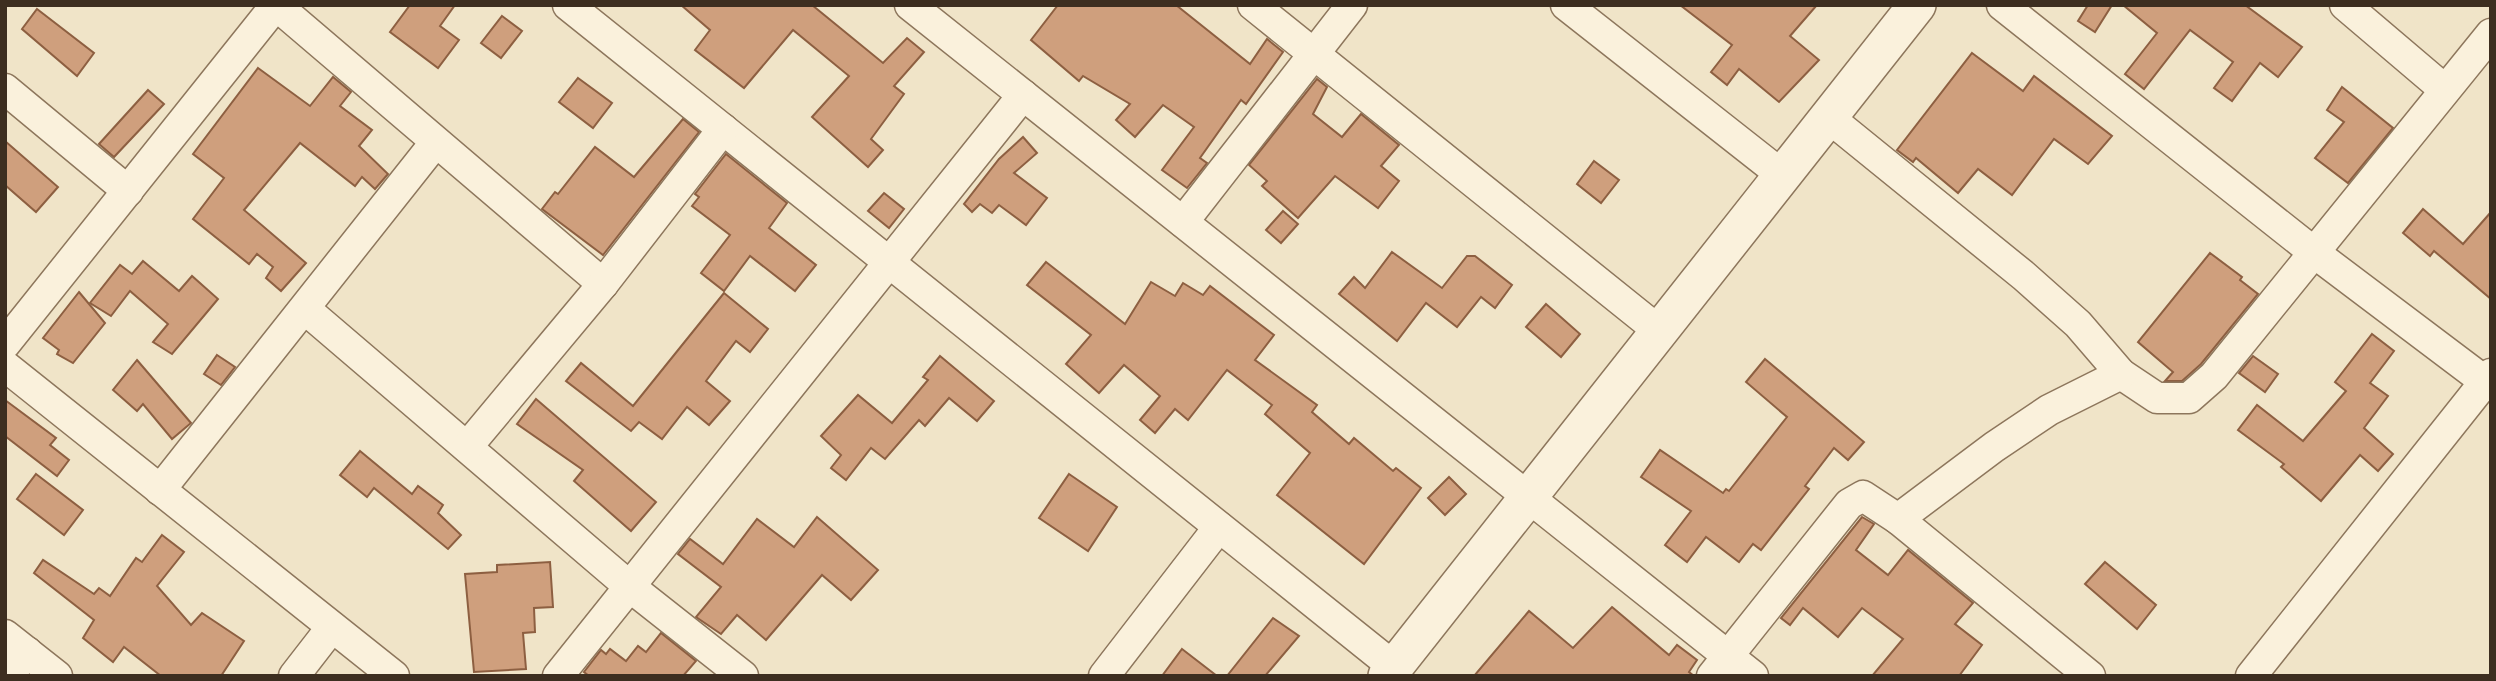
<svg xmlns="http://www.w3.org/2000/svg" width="2496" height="681" font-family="Georgia,serif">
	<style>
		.building { fill: #cf9f7d; stroke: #8d5f41; stroke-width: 2 }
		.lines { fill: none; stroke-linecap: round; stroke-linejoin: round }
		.minor-casing { stroke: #8d765c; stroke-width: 33 }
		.tertiary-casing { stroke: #8d765c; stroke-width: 40 }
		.minor { stroke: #faf1dc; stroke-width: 30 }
		.tertiary { stroke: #faf1dc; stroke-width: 37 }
	</style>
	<rect width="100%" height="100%" fill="#f0e4c8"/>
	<g class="building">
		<path d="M410,5H455L440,26L459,40L438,68L390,32Z"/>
		<path d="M681,5H812L883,63L907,38L924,52L894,86L904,94L871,139L883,150L868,167L812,117L849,76L793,30L744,88L695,50L710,30Z"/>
		<path d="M1058,5H1176L1250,64L1267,39L1283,52L1246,104L1241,100L1200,158L1207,163L1187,188L1162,170L1194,127L1163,105L1135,137L1116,120L1130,104L1083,76L1079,81L1031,40Z"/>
		<path d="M1680,5H1817L1790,36L1819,60L1779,102L1739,69L1727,85L1711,72L1732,45Z"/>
		<path d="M2088,5H2112L2095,32L2078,21Z"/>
		<path d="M2123,5H2245L2302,47L2278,77L2260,63L2232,101L2214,88L2233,62L2190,30L2144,89L2125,74L2157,33Z"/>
		<path d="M37,9L94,53L77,76L22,29Z"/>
		<path d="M502,16L522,31L501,58L481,43Z"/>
		<path d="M1972,53L2023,91L2034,76L2112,136L2088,164L2054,139L2012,195L1978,169L1958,193L1916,158L1913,162L1897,150Z"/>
		<path d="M258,68L310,106L333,77L351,92L340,106L372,130L359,146L388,174L375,189L362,177L355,186L300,143L244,210L306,263L281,291L266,278L273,267L257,254L249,264L193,219L224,178L193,154Z"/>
		<path d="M578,78L612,103L593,128L559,102Z"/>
		<path d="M1317,79L1327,87L1313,114L1342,137L1361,114L1399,145L1381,166L1399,181L1378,208L1335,176L1298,218L1262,186L1267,181L1249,165Z"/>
		<path d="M2342,87L2393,128L2348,183L2315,158L2344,122L2327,110Z"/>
		<path d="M148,90L164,104L114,157L99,144Z"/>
		<path d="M683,119L699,132L603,255L542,209L555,192L558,194L595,147L634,177Z"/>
		<path d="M1023,137L1037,153L1014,173L1047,198L1026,225L999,205L992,213L980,204L972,212L964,204L999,159Z"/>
		<path d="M5,141L58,187L36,212L5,185Z"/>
		<path d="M726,154L787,203L769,228L816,265L795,291L750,256L724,291L701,273L730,235L692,206L699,197L695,194Z"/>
		<path d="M1594,161L1619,180L1601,203L1577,184Z"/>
		<path d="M884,193L904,209L889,228L868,211Z"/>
		<path d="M2423,209L2463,244L2491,212V299L2434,251L2430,256L2403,233Z"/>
		<path d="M1283,211L1298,224L1281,243L1266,230Z"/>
		<path d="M1392,252L1442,288L1467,256H1475L1512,285L1495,308L1481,297L1457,327L1426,303L1397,341L1339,294L1354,277L1365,288Z"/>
		<path d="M2210,253L2242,277L2240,280L2258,294L2201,364L2182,381H2165L2173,372L2138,342Z"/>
		<path d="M143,261L179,291L192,276L218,299L172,354L153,342L168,324L130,291L111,316L90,303L120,265L132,274Z"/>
		<path d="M1046,262L1125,324L1151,282L1175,296L1183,283L1203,295L1210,286L1274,335L1255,360L1317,405L1312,412L1349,444L1354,438L1393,471L1396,468L1421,488L1364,564L1277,495L1310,453L1265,414L1272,405L1227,370L1188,420L1175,409L1155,433L1140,420L1160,396L1124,365L1099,393L1066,364L1091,335L1027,285Z"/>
		<path d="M79,292L105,323L73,363L57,354L59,350L43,338Z"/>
		<path d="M724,293L768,329L750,352L736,341L706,381L730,401L709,425L687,407L662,439L639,422L631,431L566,381L581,363L633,406Z"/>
		<path d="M1546,304L1580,334L1561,357L1526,327Z"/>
		<path d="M2372,334L2394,351L2370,383L2388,396L2364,428L2393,454L2378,471L2360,455L2321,501L2281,467L2284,464L2238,430L2257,405L2303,441L2346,391L2335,382Z"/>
		<path d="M217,355L235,367L221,385L204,374Z"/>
		<path d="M940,356L994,401L977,421L949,398L925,426L919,420L885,459L871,448L846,480L831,468L841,455L821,436L858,395L892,423L928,380L923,377Z"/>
		<path d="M2253,356L2278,374L2265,392L2239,373Z"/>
		<path d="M1765,359L1864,442L1848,460L1834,448L1805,486L1809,489L1761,550L1753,544L1739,562L1706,537L1687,562L1665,545L1691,511L1641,477L1660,450L1723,493L1726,489L1729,491L1787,417L1746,382Z"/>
		<path d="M137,360L191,423L172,439L143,404L137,411L113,390Z"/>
		<path d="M536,399L656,502L631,531L574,481L583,470L517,424Z"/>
		<path d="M5,400L56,438L50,445L69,460L57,476L5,436Z"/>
		<path d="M360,451L412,494L418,486L443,505L438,513L461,535L448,549L374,488L367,497L340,475Z"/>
		<path d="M36,474L83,510L64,535L17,499Z"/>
		<path d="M1069,474L1117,507L1088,551L1039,518Z"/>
		<path d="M1449,477L1466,494L1445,515L1428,498Z"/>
		<path d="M817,517L878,570L851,600L822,575L766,640L737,615L721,634L696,617L721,587L678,554L690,539L723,564L757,519L794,547Z"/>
		<path d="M1862,517L1874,524L1856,550L1888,575L1908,550L1973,603L1955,624L1982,645L1959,676H1872L1903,639L1862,608L1838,637L1803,608L1790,625L1781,618Z"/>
		<path d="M162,535L184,552L157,586L191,625L202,613L244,641L221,676H161L124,647L113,662L83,638L94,620L34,573L43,560L94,594L99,588L110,596L136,558L142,562Z"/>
		<path d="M550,562L553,607L534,608L535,632L523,633L526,669L474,672L465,574L497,572V565Z"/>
		<path d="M2105,562L2156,605L2137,629L2085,584Z"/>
		<path d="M1612,607L1669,655L1677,645L1697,660L1689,672L1694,676H1474L1529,611L1573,648Z"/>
		<path d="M1273,618L1299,636L1265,676H1227Z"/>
		<path d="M661,633L696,661L683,676H589L584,672L601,650L606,654L610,649L626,661L638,646L646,652Z"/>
		<path d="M1182,649L1217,676H1162Z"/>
	</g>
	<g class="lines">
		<defs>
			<g id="minor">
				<path d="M568,5L1394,667"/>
				<path d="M910,5L1753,676"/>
				<path d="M1253,5L1659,331"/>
				<path d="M1566,5L1782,175"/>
				<path d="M2002,5L2316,254L2491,386"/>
				<path d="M2345,5L2445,90"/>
				<path d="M5,89L128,191"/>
				<path d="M1828,117L2024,276L2078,324L2121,374L2157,398H2189L2214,376L2491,34"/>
				<path d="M1183,222L1352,5"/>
				<path d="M305,309L629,586L743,676"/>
				<path d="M5,344L276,5L603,284"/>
				<path d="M5,366L394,676"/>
				<path d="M467,447L603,284L723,129"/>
				<path d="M160,490L435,143"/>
				<path d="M1898,519L1994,447L2049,410L2121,374"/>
				<path d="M5,635L57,676"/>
				<path d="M8,676L27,652"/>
				<path d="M294,676L332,627"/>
				<path d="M558,676L1023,95"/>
				<path d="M1104,676L1219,527"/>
				<path d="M1712,676L1849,504L1863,496L1898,519L2090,676"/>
				<path d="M2251,676L2491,374"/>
			</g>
			<path id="tertiary" d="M1387,676L1917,5"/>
		</defs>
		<use href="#minor" class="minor-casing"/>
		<use href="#tertiary" class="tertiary-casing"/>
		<use href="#minor" class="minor"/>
		<use href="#tertiary" class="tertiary"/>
	</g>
	<rect width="2496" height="681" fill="none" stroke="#3d2e20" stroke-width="14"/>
</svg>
